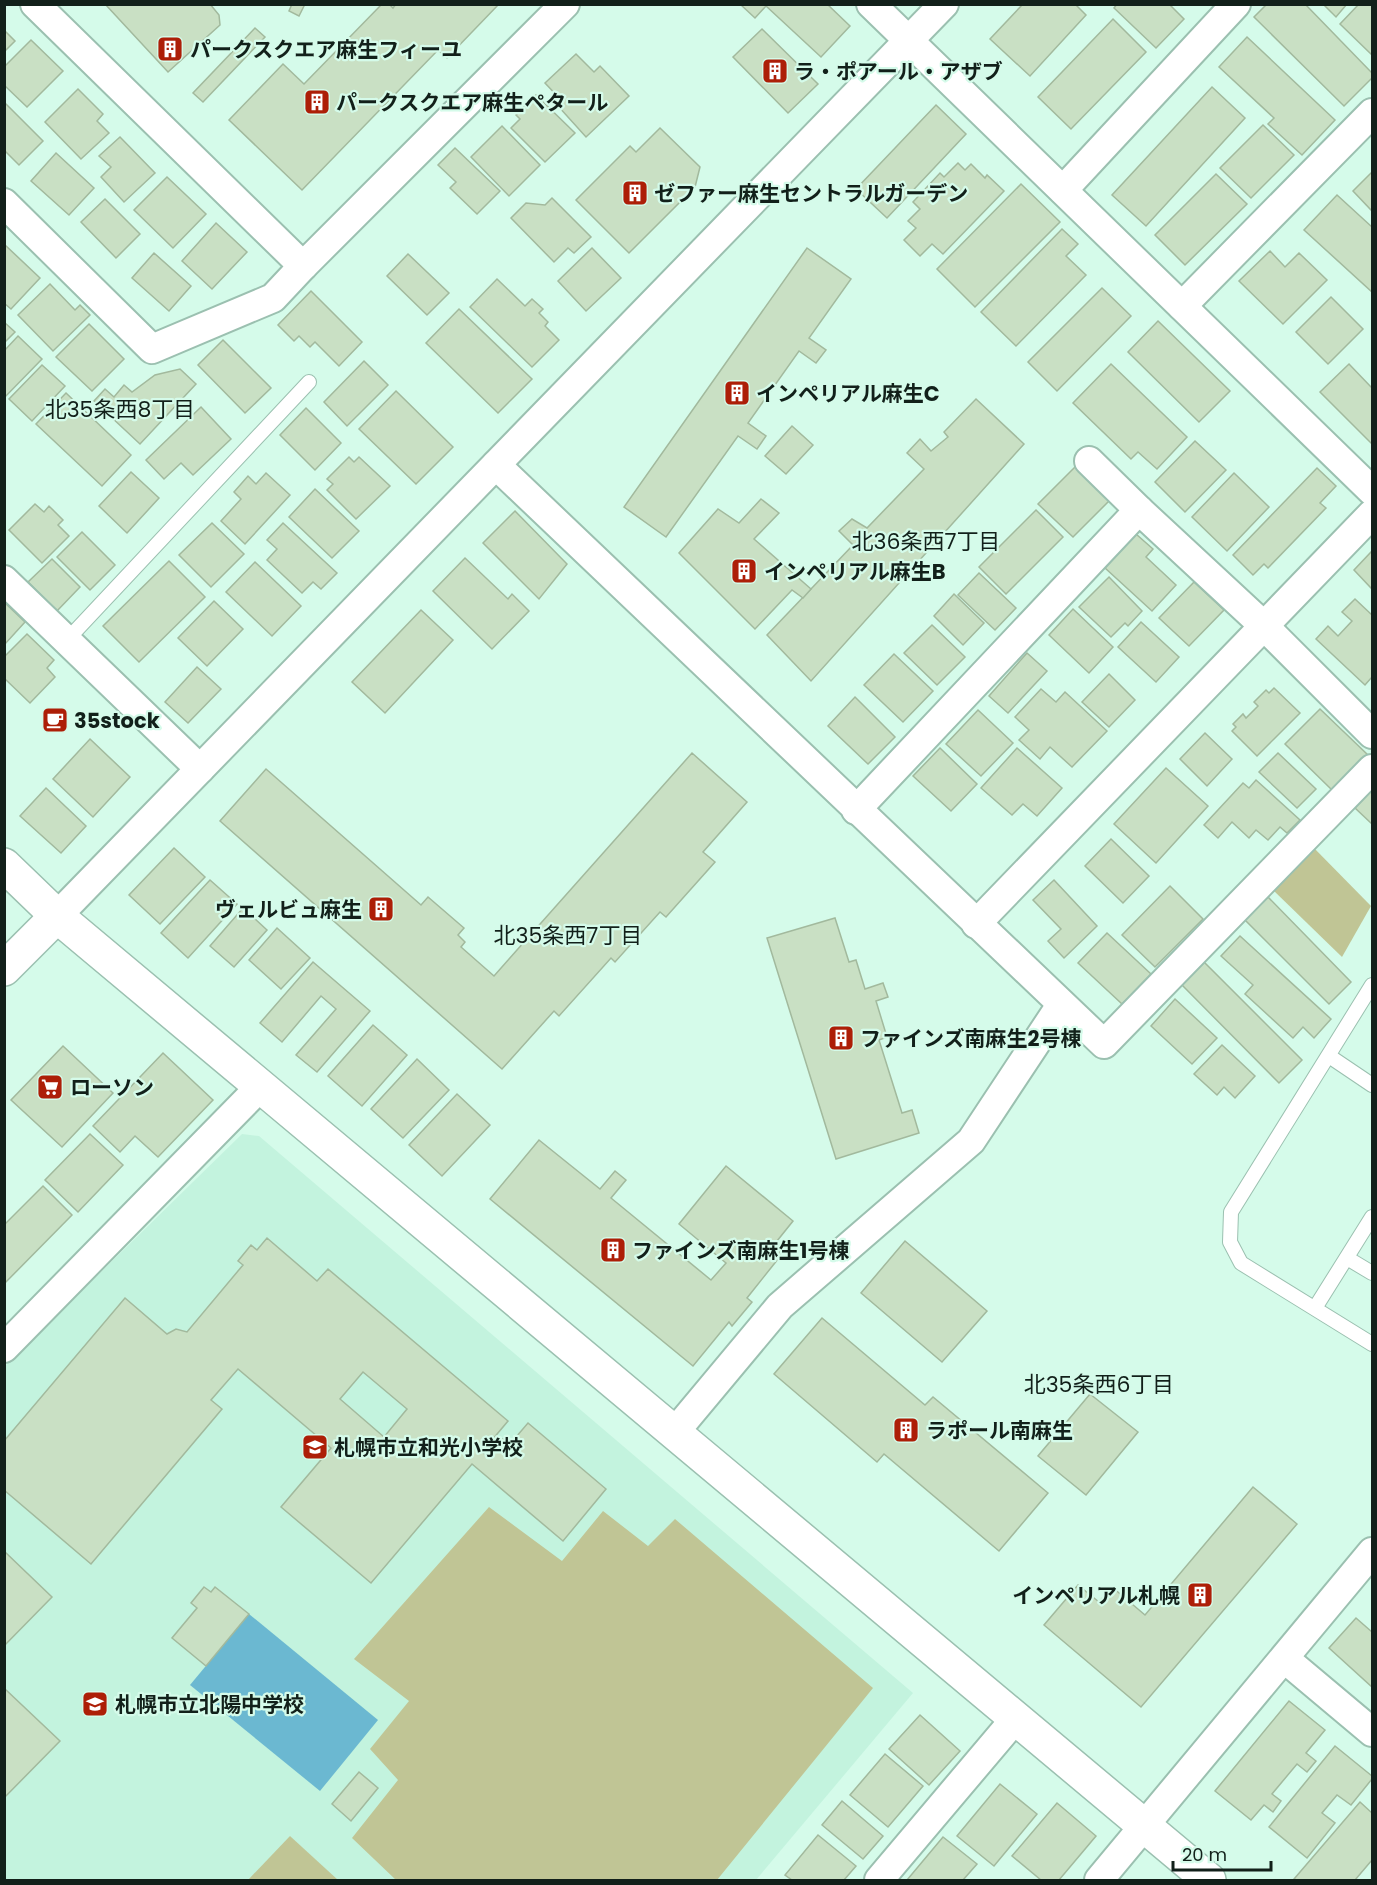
<svg xmlns="http://www.w3.org/2000/svg" width="1377" height="1885" font-family="Poppins,'Noto Sans JP',sans-serif">
	<style>
		.built { fill: #c3f3de }
		.green { fill: #c0c595 }
		.water { fill: #6bb8d1 }
		.building { fill: #c9e0c4; stroke: #a2b99d; stroke-width: 1.5; fill-rule: evenodd }
		.lines { fill: none; stroke-linecap: round; stroke-linejoin: round }
		.service-casing { stroke: #9bc0b0; stroke-width: 16 }
		.minor-casing { stroke: #9bc0b0; stroke-width: 32 }
		.tertiary-casing { stroke: #9bc0b0; stroke-width: 36 }
		.service { stroke: #fff; stroke-width: 14 }
		.minor { stroke: #fff; stroke-width: 28 }
		.tertiary { stroke: #fff; stroke-width: 33 }
		.labels { text-anchor: middle; dominant-baseline: central; stroke-width: 4.5; stroke-linejoin: round; paint-order: stroke }
		.poi-label { font-size: 21px; font-weight: bold; fill: #12201a; stroke: #d5fbea; text-anchor: start }
		.neighbourhood-label { font-size: 22px; fill: #12201a; stroke: #d5fbea }
	</style>
	<rect width="100%" height="100%" fill="#d5fbea"/>
	<path class="built" d="M242,1134L259,1136L913,1693L756,1880H5V1366Z"/>
	<g class="green">
		<path d="M1312,846L1371,906L1342,957L1273,890Z"/>
		<path d="M489,1507L562,1561L603,1511L648,1546L675,1519L873,1688L717,1880H396L352,1838L398,1780L370,1749L409,1701L354,1659Z"/>
		<path d="M290,1836L338,1880H248Z"/>
	</g>
	<path class="water" d="M249,1614L378,1720L320,1791L190,1685Z"/>
	<g class="building">
		<path d="M105,4H210L219,15L220,25L168,72Z"/>
		<path d="M292,4H305L299,16L289,11Z"/>
		<path d="M382,4H389L393,8L396,4H499L447,58L438,50L302,190L229,120L283,64L304,84Z"/>
		<path d="M740,4H827L850,26L821,57L766,6L755,18Z"/>
		<path d="M1023,4H1075L1086,15L1030,76L990,39Z"/>
		<path d="M1117,4H1169L1184,19L1156,48L1114,8Z"/>
		<path d="M1267,4H1305L1372,73V78L1344,106L1254,17Z"/>
		<path d="M1323,4H1347L1336,17Z"/>
		<path d="M1359,4H1372V55L1340,24Z"/>
		<path d="M1113,19L1146,52L1071,129L1038,97Z"/>
		<path d="M255,28L265,37L203,102L193,93Z"/>
		<path d="M762,29L818,84L788,113L733,57Z"/>
		<path d="M4,30L15,41L4,52Z"/>
		<path d="M1247,37L1335,120L1302,155L1268,124L1274,118L1219,67Z"/>
		<path d="M31,40L63,71L27,107L4,85V67Z"/>
		<path d="M576,54L594,72L600,66L629,96L586,137L558,106L562,101L545,83Z"/>
		<path d="M1212,87L1245,118L1146,226L1112,195Z"/>
		<path d="M78,89L103,114L97,121L109,133L81,159L45,122Z"/>
		<path d="M536,95L575,133L545,162L511,128L520,119L516,115Z"/>
		<path d="M4,102L43,141L19,165L4,150Z"/>
		<path d="M936,105L966,134L887,218L856,189Z"/>
		<path d="M1263,125L1294,155L1251,198L1220,168Z"/>
		<path d="M502,126L540,165L509,196L471,157Z"/>
		<path d="M660,128L700,167L695,187L629,253L576,200L630,146L636,152Z"/>
		<path d="M120,137L155,173L124,202L101,177L111,167L99,156Z"/>
		<path d="M455,148L500,191L477,214L450,188L456,182L438,165Z"/>
		<path d="M56,153L94,188L69,215L31,181Z"/>
		<path d="M958,163L965,170L971,164L985,178L987,175L1004,191L943,254L932,244L920,256L904,240L916,228L908,221L920,209L913,202L940,173L944,177Z"/>
		<path d="M1372,172V211L1353,191Z"/>
		<path d="M1216,174L1247,204L1185,265L1155,235Z"/>
		<path d="M167,177L206,214L173,248L134,210Z"/>
		<path d="M1021,184L1060,222L975,307L937,269Z"/>
		<path d="M1337,195L1372,227V292L1304,230Z"/>
		<path d="M552,198L591,237L574,253L568,248L554,262L511,218L526,203L545,205Z"/>
		<path d="M105,199L140,234L116,258L81,222Z"/>
		<path d="M216,223L247,252L212,289L182,261Z"/>
		<path d="M1062,229L1078,244L1066,256L1086,275L1016,346L981,312Z"/>
		<path d="M4,244L40,278L11,309L4,303Z"/>
		<path d="M592,248L621,278L586,311L558,281Z"/>
		<path d="M807,248L851,279L809,338L826,350L816,363L799,351L748,423L766,436L757,449L738,436L666,537L624,507Z"/>
		<path d="M1270,251L1285,267L1299,253L1327,280L1283,324L1239,281Z"/>
		<path d="M154,253L191,286L169,311L132,278Z"/>
		<path d="M408,254L449,293L427,315L387,276Z"/>
		<path d="M497,279L525,306L532,299L543,309L539,313L548,322L545,326L559,340L532,367L470,307Z"/>
		<path d="M50,284L75,310L80,305L90,315L53,351L18,315Z"/>
		<path d="M1102,288L1131,316L1057,391L1028,362Z"/>
		<path d="M311,291L362,342L339,366L315,342L310,347L299,336L294,341L278,325Z"/>
		<path d="M1331,297L1363,329L1328,364L1296,332Z"/>
		<path d="M459,309L532,379L498,413L426,343Z"/>
		<path d="M1158,321L1230,391L1199,422L1128,352Z"/>
		<path d="M4,322L15,332L4,343Z"/>
		<path d="M89,324L124,359L92,391L56,357Z"/>
		<path d="M18,336L42,359L4,398V351Z"/>
		<path d="M223,340L271,388L245,413L198,365Z"/>
		<path d="M364,361L388,385L347,426L324,402Z"/>
		<path d="M1111,364L1187,437L1157,469L1138,452L1131,459L1073,403Z"/>
		<path d="M1349,364L1372,388V444L1320,392Z"/>
		<path d="M42,365L65,386L32,421L9,399Z"/>
		<path d="M180,369L196,384L140,444L94,401L105,389L114,397L124,385L132,392L155,375Z"/>
		<path d="M396,391L453,447L416,484L359,429Z"/>
		<path d="M66,393L131,455L102,486L36,424Z"/>
		<path d="M976,399L1024,444L811,681L767,635L853,545L839,531L852,519L867,528L924,469L907,453L920,439L931,451L948,437L944,432Z"/>
		<path d="M201,407L231,439L193,475L181,463L164,479L146,460Z"/>
		<path d="M306,408L341,443L315,470L280,435Z"/>
		<path d="M792,426L813,445L786,474L765,456Z"/>
		<path d="M1195,441L1226,470L1185,512L1155,482Z"/>
		<path d="M349,457L354,462L359,457L390,486L356,519L327,490L333,484L327,479Z"/>
		<path d="M1075,467L1109,501L1073,537L1038,504Z"/>
		<path d="M1317,468L1336,486L1320,503L1326,508L1268,568L1264,564L1253,575L1233,555Z"/>
		<path d="M131,472L159,498L127,533L99,506Z"/>
		<path d="M266,473L290,495L245,544L221,521L241,499L234,492L248,476L256,484Z"/>
		<path d="M1234,473L1269,507L1227,551L1192,517Z"/>
		<path d="M315,489L359,531L332,558L289,517Z"/>
		<path d="M761,499L779,513L754,539L811,589L803,598L792,590L755,629L679,553L718,509L739,523Z"/>
		<path d="M35,504L44,512L49,506L63,520L58,525L69,536L42,563L9,530Z"/>
		<path d="M1036,510L1063,537L1006,594L979,567Z"/>
		<path d="M515,511L567,564L539,599L483,543Z"/>
		<path d="M212,523L244,554L211,587L179,555Z"/>
		<path d="M283,523L337,573L321,589L313,582L302,593L267,560L277,549L267,540Z"/>
		<path d="M82,532L115,565L90,590L57,557Z"/>
		<path d="M1136,534L1153,549L1146,557L1176,585L1152,611L1105,568Z"/>
		<path d="M1372,551V589L1354,570Z"/>
		<path d="M465,558L508,599L512,594L529,611L492,649L433,591Z"/>
		<path d="M52,559L80,587L57,611L28,582Z"/>
		<path d="M169,561L205,597L139,662L103,626Z"/>
		<path d="M255,562L301,606L272,636L226,592Z"/>
		<path d="M979,573L1016,608L995,630L958,595Z"/>
		<path d="M1109,577L1142,611L1128,626L1125,623L1111,637L1079,607Z"/>
		<path d="M1194,582L1224,610L1189,646L1159,618Z"/>
		<path d="M954,594L984,623L963,645L934,616Z"/>
		<path d="M1355,599L1372,615V677L1365,685L1316,639L1328,626L1338,636L1352,621L1342,612Z"/>
		<path d="M214,601L243,629L207,666L178,638Z"/>
		<path d="M4,602L25,622L5,644L4,643Z"/>
		<path d="M1073,609L1113,647L1089,673L1049,635Z"/>
		<path d="M421,610L453,640L385,713L352,682Z"/>
		<path d="M1141,622L1179,657L1156,682L1118,647Z"/>
		<path d="M932,625L965,657L937,685L904,653Z"/>
		<path d="M27,634L54,660L47,668L55,677L30,703L4,678V657Z"/>
		<path d="M1027,653L1047,671L1008,713L989,696Z"/>
		<path d="M894,654L933,691L903,722L864,685Z"/>
		<path d="M197,667L221,689L188,723L165,702Z"/>
		<path d="M1109,674L1135,700L1109,727L1082,702Z"/>
		<path d="M1274,688L1300,713L1257,756L1232,731L1236,727L1233,724L1243,714L1246,718L1258,706L1254,702L1266,690L1269,693Z"/>
		<path d="M1041,689L1056,702L1065,692L1107,731L1072,767L1050,747L1040,759L1019,740L1029,730L1015,717Z"/>
		<path d="M855,697L895,737L868,764L828,726Z"/>
		<path d="M1320,709L1368,755L1333,791L1285,744Z"/>
		<path d="M978,710L1013,743L981,776L946,744Z"/>
		<path d="M1205,733L1232,759L1207,786L1180,759Z"/>
		<path d="M90,739L130,777L93,817L53,779Z"/>
		<path d="M940,748L977,784L951,811L913,776Z"/>
		<path d="M1017,748L1062,788L1037,816L1023,804L1012,815L981,788Z"/>
		<path d="M692,753L747,802L703,852L715,862L666,917L660,912L615,962L611,958L559,1016L554,1011L502,1069L220,821L266,769L421,905L428,897L464,928L458,935L465,942L461,947L494,976Z"/>
		<path d="M1278,753L1316,789L1297,808L1259,772Z"/>
		<path d="M1166,768L1208,806L1156,863L1114,824Z"/>
		<path d="M1256,780L1300,820L1287,833L1280,827L1268,840L1256,830L1249,838L1232,822L1218,838L1204,825L1243,783L1249,788Z"/>
		<path d="M46,788L86,826L61,853L20,816Z"/>
		<path d="M1372,790V824L1355,808Z"/>
		<path d="M1111,839L1149,876L1123,903L1085,866Z"/>
		<path d="M174,848L205,877L160,924L129,895Z"/>
		<path d="M210,880L237,904L188,958L161,933Z"/>
		<path d="M1054,880L1097,926L1064,958L1048,941L1061,929L1033,900Z"/>
		<path d="M1170,886L1203,919L1155,967L1122,935Z"/>
		<path d="M1268,897L1351,982L1329,1004L1244,919Z"/>
		<path d="M243,908L267,930L234,967L210,946Z"/>
		<path d="M835,918L849,962L856,960L865,989L883,983L888,997L876,1001L887,1037L879,1040L902,1113L912,1110L919,1133L836,1159L767,938Z"/>
		<path d="M277,928L310,958L281,989L249,960Z"/>
		<path d="M1107,933L1151,974L1122,1004L1078,963Z"/>
		<path d="M1240,936L1331,1019L1314,1038L1303,1027L1293,1038L1245,994L1253,985L1221,956Z"/>
		<path d="M1203,961L1302,1060L1279,1083L1181,984Z"/>
		<path d="M313,962L370,1011L317,1072L296,1055L336,1009L321,996L282,1042L260,1023Z"/>
		<path d="M1175,999L1217,1038L1192,1064L1151,1026Z"/>
		<path d="M373,1025L407,1055L362,1106L328,1076Z"/>
		<path d="M1222,1045L1255,1076L1235,1098L1224,1087L1217,1095L1194,1074Z"/>
		<path d="M63,1046L113,1093L62,1147L11,1100Z"/>
		<path d="M163,1053L213,1100L158,1157L135,1136L120,1152L93,1126Z"/>
		<path d="M417,1059L449,1090L403,1138L371,1109Z"/>
		<path d="M457,1094L490,1125L442,1176L409,1145Z"/>
		<path d="M90,1134L123,1165L78,1212L45,1180Z"/>
		<path d="M539,1140L600,1189L615,1171L626,1180L611,1198L711,1280L726,1263L679,1224L726,1166L793,1221L773,1246L782,1254L747,1298L752,1302L732,1326L729,1322L693,1366L490,1199Z"/>
		<path d="M43,1186L72,1215L4,1284V1225Z"/>
		<path d="M267,1238L317,1281L328,1269L508,1421L482,1452L488,1457L503,1439L510,1444L528,1423L606,1489L563,1541L472,1464L371,1583L281,1507L331,1448L238,1369L211,1400L222,1409L91,1564L4,1490V1441L125,1298L167,1334L176,1329L187,1332L243,1265L238,1261L251,1245L257,1250ZM363,1372L407,1409L384,1437L340,1399Z"/>
		<path d="M905,1241L987,1311L942,1362L861,1293Z"/>
		<path d="M822,1318L925,1405L933,1397L1048,1493L999,1551L884,1454L877,1462L774,1374Z"/>
		<path d="M1090,1394L1138,1432L1086,1495L1038,1456Z"/>
		<path d="M1253,1487L1297,1524L1141,1707L1044,1625L1078,1585L1099,1602L1112,1587L1145,1615Z"/>
		<path d="M4,1551L52,1597L4,1646Z"/>
		<path d="M204,1587L211,1592L215,1587L249,1614L206,1666L172,1638L197,1608L191,1603Z"/>
		<path d="M1356,1618L1372,1632V1687L1329,1648Z"/>
		<path d="M4,1688L60,1741L4,1798Z"/>
		<path d="M1289,1701L1325,1730L1306,1753L1316,1761L1307,1772L1297,1764L1272,1794L1281,1801L1273,1812L1264,1805L1251,1820L1215,1791Z"/>
		<path d="M920,1715L960,1751L929,1785L889,1749Z"/>
		<path d="M1335,1746L1372,1776V1779L1351,1805L1337,1795L1322,1813L1335,1823L1307,1858L1269,1827Z"/>
		<path d="M885,1754L923,1786L888,1827L850,1795Z"/>
		<path d="M359,1772L378,1788L351,1821L332,1804Z"/>
		<path d="M1000,1784L1037,1814L994,1866L957,1836Z"/>
		<path d="M842,1801L883,1836L863,1859L822,1825Z"/>
		<path d="M1360,1802L1372,1813V1860L1355,1880H1296L1294,1879Z"/>
		<path d="M1057,1803L1096,1836L1059,1880H1041L1012,1856Z"/>
		<path d="M818,1835L856,1866L844,1880H792L785,1875Z"/>
		<path d="M943,1837L977,1864L963,1880H907Z"/>
	</g>
	<g class="lines">
		<defs>
			<g id="service">
				<path d="M67,640L309,382"/>
				<path d="M1372,985L1231,1212L1230,1242L1241,1263L1372,1344"/>
				<path d="M1329,1056L1372,1085"/>
				<path d="M1347,1258L1372,1273"/>
				<path d="M1315,1308L1372,1217"/>
			</g>
			<g id="minor">
				<path d="M35,4L303,266"/>
				<path d="M871,4L1372,491"/>
				<path d="M1063,190L1236,4"/>
				<path d="M4,203L152,349L273,298L303,266L565,4"/>
				<path d="M1182,306L1372,113"/>
				<path d="M1089,461L1139,510L1264,626L1372,734"/>
				<path d="M496,465L1104,1044L1372,769"/>
				<path d="M4,580L200,769"/>
				<path d="M856,810L1139,510"/>
				<path d="M57,916L944,4"/>
				<path d="M976,924L1372,514"/>
				<path d="M4,1348L260,1087"/>
				<path d="M674,1433L780,1306L971,1141L1061,1005"/>
				<path d="M1285,1659L1372,1732"/>
				<path d="M879,1880L1015,1719"/>
				<path d="M1099,1880L1372,1552"/>
			</g>
			<g id="tertiary">
				<path d="M4,865L57,916L94,947L1209,1880"/>
				<path d="M4,969L57,916"/>
			</g>
		</defs>
		<use href="#service" class="service-casing"/>
		<use href="#minor" class="minor-casing"/>
		<use href="#tertiary" class="tertiary-casing"/>
		<use href="#service" class="service"/>
		<use href="#minor" class="minor"/>
		<use href="#tertiary" class="tertiary"/>
	</g>
	<defs>
		<symbol id="building-square" viewBox="-11 -11 22 22"><rect x="-9" y="-9" width="18" height="18" rx="4" fill="#ad1e07" stroke="#d5fbea"/><path d="M-4-6H4V6H1V3H-1V6H-4ZM-2.5-4.3h1.7v1.8h-1.7ZM.8-4.3h1.7v1.8H.8ZM-2.5-1h1.7V.8h-1.7ZM.8-1h1.7V.8H.8Z" fill="#fff"/></symbol>
		<symbol id="cafe-square" viewBox="-11 -11 22 22"><rect x="-9" y="-9" width="18" height="18" rx="4" fill="#ad1e07" stroke="#d5fbea"/><path d="M-5.5-4.5H6V0H3Q3 3.5 0 3.5H-2.5Q-5.5 3.5-5.5 0ZM3-3.2v2h1.7v-2ZM-6 4.5H4V6H-6Z" fill="#fff"/></symbol>
		<symbol id="supermarket-square" viewBox="-11 -11 22 22"><rect x="-9" y="-9" width="18" height="18" rx="4" fill="#ad1e07" stroke="#d5fbea"/><path d="M-6-5.5h2.5l.6 2H6L4.5 2H-2.5L-4.4-4H-6ZM-1.5 3.2a1.3 1.3 0 1 0 .1 0ZM3 3.2a1.3 1.3 0 1 0 .1 0Z" fill="#fff"/></symbol>
		<symbol id="school-square" viewBox="-11 -11 22 22"><rect x="-9" y="-9" width="18" height="18" rx="4" fill="#ad1e07" stroke="#d5fbea"/><path d="M0-5L7-2L0 1L-7-2ZM-4 1L0 2.5L4 1V4Q0 6-4 4Z" fill="#fff"/></symbol>
	</defs>
	<g fill-rule="evenodd">
		<use href="#building-square" x="155" y="34" width="30" height="30"/>
		<use href="#building-square" x="760" y="56" width="30" height="30"/>
		<use href="#building-square" x="302" y="87" width="30" height="30"/>
		<use href="#building-square" x="620" y="178" width="30" height="30"/>
		<use href="#building-square" x="722" y="378" width="30" height="30"/>
		<use href="#building-square" x="729" y="556" width="30" height="30"/>
		<use href="#cafe-square" x="40" y="705" width="30" height="30"/>
		<use href="#building-square" x="366" y="894" width="30" height="30"/>
		<use href="#building-square" x="826" y="1023" width="30" height="30"/>
		<use href="#supermarket-square" x="35" y="1072" width="30" height="30"/>
		<use href="#building-square" x="598" y="1235" width="30" height="30"/>
		<use href="#building-square" x="891" y="1415" width="30" height="30"/>
		<use href="#school-square" x="300" y="1432" width="30" height="30"/>
		<use href="#building-square" x="1185" y="1580" width="30" height="30"/>
		<use href="#school-square" x="80" y="1689" width="30" height="30"/>
	</g>
	<g class="labels">
		<g class="poi-label">
			<text x="190" y="49">パークスクエア麻生フィーユ</text>
			<text x="794" y="71">ラ・ポアール・アザブ</text>
			<text x="336" y="102">パークスクエア麻生ペタール</text>
			<text x="654" y="193">ゼファー麻生セントラルガーデン</text>
			<text x="756" y="393">インペリアル麻生C</text>
			<text x="764" y="571">インペリアル麻生B</text>
			<text x="74" y="720">35stock</text>
			<text x="362" y="909" text-anchor="end">ヴェルビュ麻生</text>
			<text x="860" y="1038">ファインズ南麻生2号棟</text>
			<text x="70" y="1087">ローソン</text>
			<text x="632" y="1250">ファインズ南麻生1号棟</text>
			<text x="926" y="1430">ラポール南麻生</text>
			<text x="334" y="1447">札幌市立和光小学校</text>
			<text x="1180" y="1595" text-anchor="end">インペリアル札幌</text>
			<text x="115" y="1704">札幌市立北陽中学校</text>
		</g>
		<g class="neighbourhood-label">
			<text x="120" y="409">北35条西8丁目</text>
			<text x="926" y="541">北36条西7丁目</text>
			<text x="568" y="935">北35条西7丁目</text>
			<text x="1099" y="1384">北35条西6丁目</text>
		</g>
	</g>
	<rect width="1377" height="1885" fill="none" stroke="#12201a" stroke-width="12"/>
	<path d="M1173 1861v9h98v-9" fill="none" stroke="#12201a" stroke-width="3"/>
	<text x="1182" y="1861" font-size="18" fill="#12201a" stroke="#d5fbea" stroke-width="4.5" paint-order="stroke">20 m</text>
</svg>
